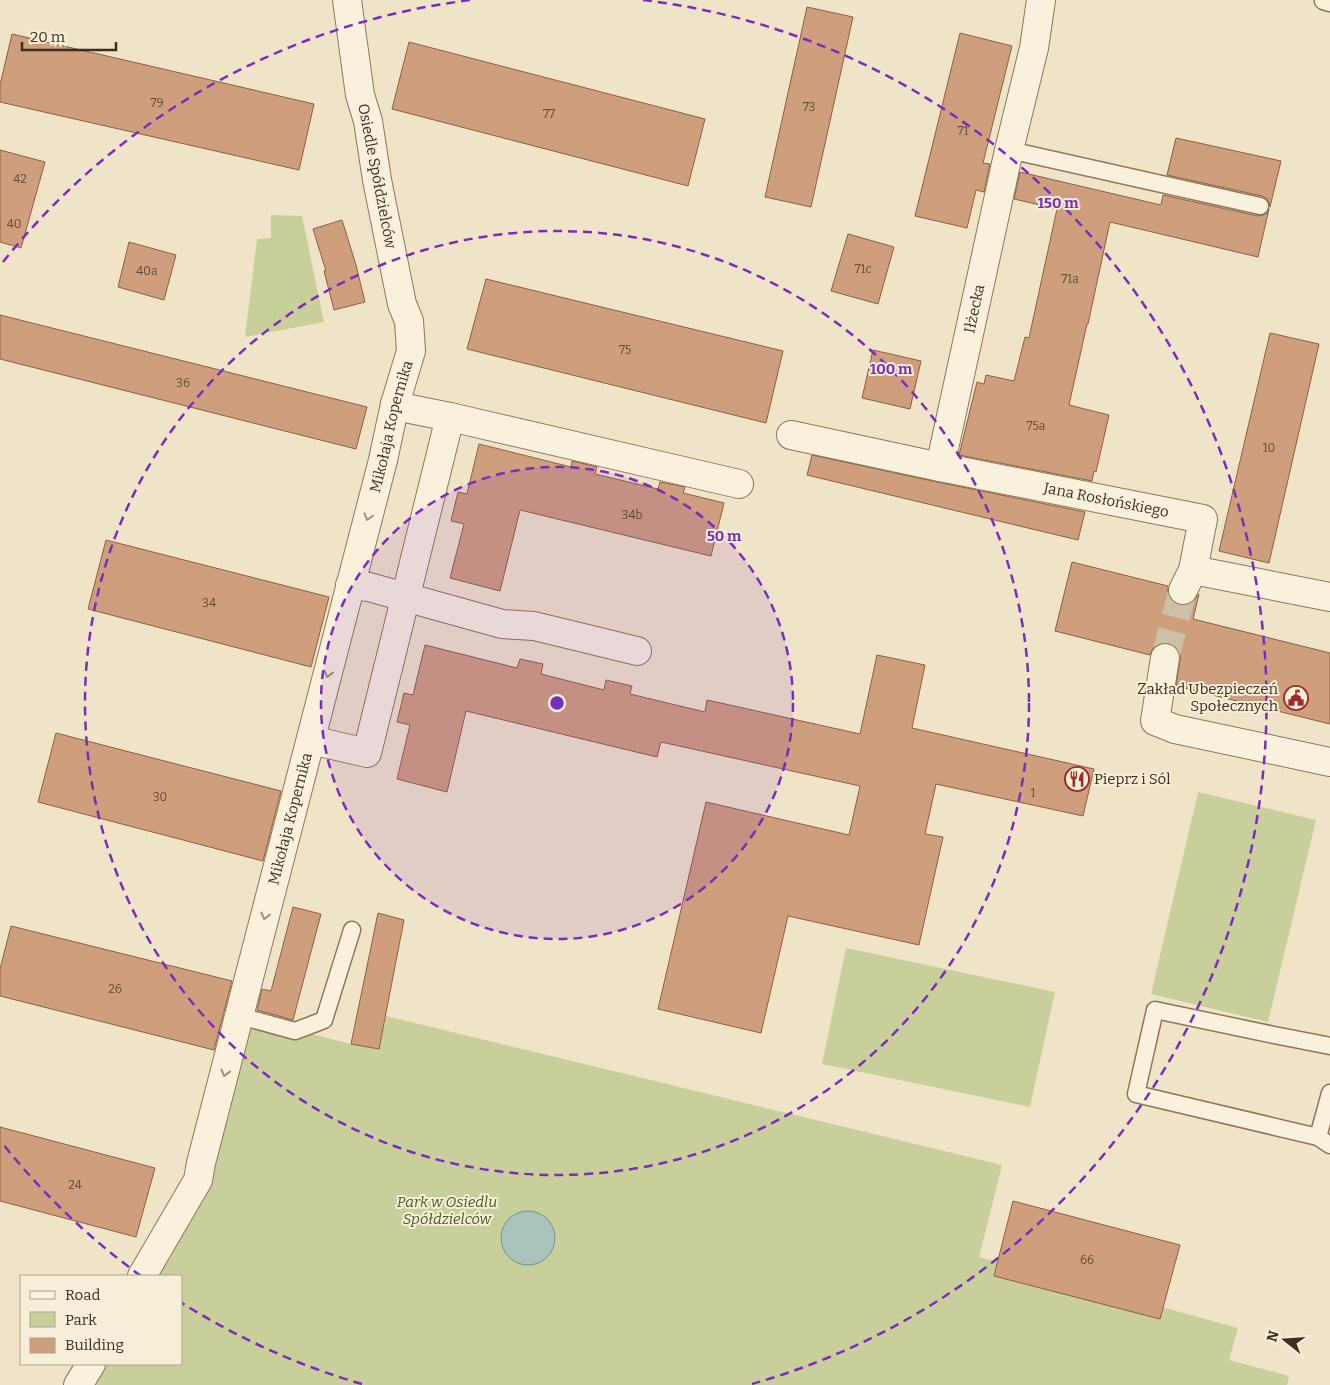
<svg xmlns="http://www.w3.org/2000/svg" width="1330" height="1385" font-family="Bitter,serif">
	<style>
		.green { fill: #c9cf9b }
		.water { fill: #a9c4bc; stroke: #6f938a }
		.building { fill: #cf9f7d; stroke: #8d5f41 }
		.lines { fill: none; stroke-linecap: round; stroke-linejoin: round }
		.street-tunnel { stroke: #ccc0a6; stroke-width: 28; stroke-dasharray: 28 14; stroke-linecap: butt }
		.lane-casing { stroke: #8d765c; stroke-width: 19 }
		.street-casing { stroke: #8d765c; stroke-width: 30 }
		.lane { stroke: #faf1dc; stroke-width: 16 }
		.street { stroke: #faf1dc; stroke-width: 28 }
		.oneway { stroke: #9c907e }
		.ring { fill: none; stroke: #7b2cbf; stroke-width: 2.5; stroke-dasharray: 9 6 }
		.labels { text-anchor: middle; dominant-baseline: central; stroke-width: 4; stroke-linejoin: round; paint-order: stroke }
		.number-label { font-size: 12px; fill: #624a37 }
		.street-label { font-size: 15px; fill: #3d2e20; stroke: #f7eed8 }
		.poi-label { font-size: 15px; fill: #3d2e20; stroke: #f7eed8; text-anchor: end }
		.park-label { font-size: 15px; font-style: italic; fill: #4d5a26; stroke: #f7eed8 }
		.centre { fill: #7b2cbf; stroke: #f7eed8; stroke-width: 2.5 }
		.ring-label { font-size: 15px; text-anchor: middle; font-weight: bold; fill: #7b2cbf; stroke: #f7eed8; stroke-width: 4; stroke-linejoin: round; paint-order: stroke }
	</style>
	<rect width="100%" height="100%" fill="#f0e4c8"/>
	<g class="green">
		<path d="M271,215L302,216L324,322L245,337L257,239L271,238Z"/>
		<path d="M1198,792L1316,820L1268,1022L1151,994Z"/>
		<path d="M846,948L1055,992L1030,1107L822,1064Z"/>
		<path d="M240,1016L351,1044L379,1049L386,1016L1002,1165L979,1257L1238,1328L1229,1360L1289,1376L1287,1385H78L91,1364H181V1276H142L198,1180Z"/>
	</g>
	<circle class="water" cx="528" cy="1238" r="27"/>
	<g class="building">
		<path d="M807,7L853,17L811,207L765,197Z"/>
		<path d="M960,33L1012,46L983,163L990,164L984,192L976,190L967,228L915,216Z"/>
		<path d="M12,34L314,104L299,170L0,102V85Z"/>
		<path d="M409,42L705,119L688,186L392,109Z"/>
		<path d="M1176,138L1281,161L1270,207L1269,203L1267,199L1262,196L1167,175Z"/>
		<path d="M0,150L45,162L21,248L0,242Z"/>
		<path d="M1020,172L1161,205L1163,195L1258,216L1263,215L1267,213L1269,209L1258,257L1110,222L1088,324H1087L1069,405L1109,415L1096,472L1094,471L1092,481L959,455L977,382L984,384L986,375L1014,381L1025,337L1029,338L1057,209L1014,199Z"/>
		<path d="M342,220L356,265L365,302L334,310L324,271H326L313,229Z"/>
		<path d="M848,234L894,247L878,304L831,291Z"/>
		<path d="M129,242L176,255L164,300L118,287Z"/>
		<path d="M486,279L783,351L766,423L467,349Z"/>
		<path d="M0,315L367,407L356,449L0,359Z"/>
		<path d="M1270,333L1319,344L1269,563L1219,551Z"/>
		<path d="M873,350L921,361L910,409L862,398Z"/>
		<path d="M479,444L571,467L572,461L597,467L595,474L658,489L660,482L685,487L683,493L724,503L711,556L520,510L500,591L450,578L464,524L451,521L458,492L467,494Z"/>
		<path d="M812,455L937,482L1085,512L1078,540L807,475Z"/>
		<path d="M106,540L329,597L311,667L88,609Z"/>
		<path d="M1072,562L1168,586V591L1170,598L1176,604L1183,606L1191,603L1199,594L1193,619L1330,653V724L1176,686L1180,660V653L1175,646L1168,643L1159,644L1153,648L1150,655L1055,631Z"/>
		<path d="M425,645L517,668L520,659L543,664L541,674L604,690L606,680L632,686L630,694L705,712L707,700L860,734L877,655L925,665L912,728L1094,769L1083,816L936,784L925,834L943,837L919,945L788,916L761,1033L658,1009L706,802L849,835L860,786L661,742L657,757L466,711L447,792L397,779L410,725L397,722L404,693L413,695Z"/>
		<path d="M56,733L281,791L263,861L38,802Z"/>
		<path d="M293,907L321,914L293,1020L257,1010L262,989L271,991Z"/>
		<path d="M378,913L404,920L379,1049L351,1044Z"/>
		<path d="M11,926L232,981L214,1050L0,996V969Z"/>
		<path d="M0,1127L155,1168L136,1237L0,1201Z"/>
		<path d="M1013,1201L1180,1245L1160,1319L994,1276Z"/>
	</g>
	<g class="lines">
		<path class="street-tunnel" d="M1165,658L1183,590"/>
		<defs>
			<g id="lane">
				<path d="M1323,1L1330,3"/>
				<path d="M1009,150L1260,206"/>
				<path d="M240,1016L295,1031L324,1020L352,930"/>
				<path d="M1330,1093L1318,1137L1330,1145"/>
				<path d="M1318,1137L1136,1094L1155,1010L1274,1035L1330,1046"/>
			</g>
			<g id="street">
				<path d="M395,404L410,409L450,417"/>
				<path id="s1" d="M791,435L940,467L1203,519L1193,570L1183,590"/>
				<path id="s2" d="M940,467L1009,150L1034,48L1041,0"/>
				<path d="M1193,570L1330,597"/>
				<path d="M350,585L369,587L502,624L534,626L637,651"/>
				<path d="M1165,658L1155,721L1175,729L1330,762"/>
				<path d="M311,740L367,753L450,417L739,484"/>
				<path id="s3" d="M142,1276L198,1180L201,1163L383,460L395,404L411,351L409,321L402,304L377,180L368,121L360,95L347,0"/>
				<path d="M78,1385L91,1364"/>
			</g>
		</defs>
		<use href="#lane" class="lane-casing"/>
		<use href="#street" class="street-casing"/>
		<use href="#lane" class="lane"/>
		<use href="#street" class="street"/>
	</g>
	<defs><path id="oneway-chevron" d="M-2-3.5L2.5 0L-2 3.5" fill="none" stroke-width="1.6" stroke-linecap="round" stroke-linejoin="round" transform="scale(1.25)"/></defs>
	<g class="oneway">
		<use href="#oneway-chevron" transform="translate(368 517) rotate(105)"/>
		<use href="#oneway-chevron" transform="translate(328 674) rotate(104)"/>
		<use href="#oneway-chevron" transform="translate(265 916) rotate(104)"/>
		<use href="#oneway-chevron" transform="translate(225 1073) rotate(104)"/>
	</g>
	<circle cx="557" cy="703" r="236" fill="#7b2cbf" fill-opacity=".12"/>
	<g class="ring">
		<circle cx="557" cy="703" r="236"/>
		<circle cx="557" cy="703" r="472"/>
		<path d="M362 1384A708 708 0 0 1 182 1303M141 1276A708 708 0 0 1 3 1144M3 262A708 708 0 0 1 471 0M643 0A708 708 0 0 1 752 1384"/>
	</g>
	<defs>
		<symbol id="civic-ring" viewBox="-11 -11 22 22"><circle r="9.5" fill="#f7eed8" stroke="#9e2a2b" stroke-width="1.5"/><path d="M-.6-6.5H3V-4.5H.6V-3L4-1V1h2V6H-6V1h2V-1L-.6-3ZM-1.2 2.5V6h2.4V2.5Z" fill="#9e2a2b"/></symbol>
		<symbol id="restaurant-ring" viewBox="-11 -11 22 22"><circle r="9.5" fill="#f7eed8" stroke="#9e2a2b" stroke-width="1.5"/><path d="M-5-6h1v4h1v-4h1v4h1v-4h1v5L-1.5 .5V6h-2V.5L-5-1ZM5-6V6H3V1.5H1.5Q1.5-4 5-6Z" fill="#9e2a2b"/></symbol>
	</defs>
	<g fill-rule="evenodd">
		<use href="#civic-ring" x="1282" y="684" width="28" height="28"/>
		<use href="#restaurant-ring" x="1063" y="765" width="28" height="28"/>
	</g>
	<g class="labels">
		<g class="number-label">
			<text x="157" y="103">79</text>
			<text x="809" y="107">73</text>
			<text x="549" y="114">77</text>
			<text x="963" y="131">71</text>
			<text x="20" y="179">42</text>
			<text x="14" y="224">40</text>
			<text x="863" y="269">71c</text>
			<text x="147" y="271">40a</text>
			<text x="1070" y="279">71a</text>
			<text x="625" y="350">75</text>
			<text x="183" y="383">36</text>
			<text x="1036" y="426">75a</text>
			<text x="1269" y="448">10</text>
			<text x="632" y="515">34b</text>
			<text x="209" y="603">34</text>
			<text x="1033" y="793">1</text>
			<text x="160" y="797">30</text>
			<text x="115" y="989">26</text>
			<text x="75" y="1185">24</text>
			<text x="1087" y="1260">66</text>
		</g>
		<g class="street-label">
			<text transform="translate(377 176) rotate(79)">Osiedle Spółdzielców</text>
			<text stroke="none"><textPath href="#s2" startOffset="162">Iłżecka</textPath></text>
			<text stroke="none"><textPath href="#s3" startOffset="889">Mikołaja Kopernika</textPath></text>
			<text stroke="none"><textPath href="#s1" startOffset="322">Jana Rosłońskiego</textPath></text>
			<text stroke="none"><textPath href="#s3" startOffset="484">Mikołaja Kopernika</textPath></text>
		</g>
		<g class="poi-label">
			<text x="1278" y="689">Zakład Ubezpieczeń<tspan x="1278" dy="17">Społecznych</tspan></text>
			<text x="1094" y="779" text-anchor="start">Pieprz i Sól</text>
		</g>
		<g class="park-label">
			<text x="447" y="1202">Park w Osiedlu<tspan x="447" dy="17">Spółdzielców</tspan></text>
		</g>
	</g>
	<circle cx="557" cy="703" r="8" class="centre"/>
	<g class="ring-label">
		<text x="1058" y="208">150 m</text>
		<text x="891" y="374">100 m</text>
		<text x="724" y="541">50 m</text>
	</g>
	<rect x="20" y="1275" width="162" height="90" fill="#f7eed8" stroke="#ada18e"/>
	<rect x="30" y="1291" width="25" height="8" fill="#faf1dc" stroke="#ada18e"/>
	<text x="65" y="1300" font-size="15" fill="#3d2e20">Road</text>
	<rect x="30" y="1312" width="25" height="15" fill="#c9cf9b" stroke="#ada18e"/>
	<text x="65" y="1325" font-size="15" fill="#3d2e20">Park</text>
	<rect x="30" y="1338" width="25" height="15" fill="#cf9f7d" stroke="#ada18e"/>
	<text x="65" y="1350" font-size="15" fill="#3d2e20">Building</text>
	<g transform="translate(1285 1340) rotate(287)" stroke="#f7eed8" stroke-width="4" paint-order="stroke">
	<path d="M0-4L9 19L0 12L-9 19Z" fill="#3d2e20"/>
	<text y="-8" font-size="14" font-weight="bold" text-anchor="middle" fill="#3d2e20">N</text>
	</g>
	<path d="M22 42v8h94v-8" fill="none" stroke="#3d2e20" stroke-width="2.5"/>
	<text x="30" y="42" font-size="15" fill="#3d2e20" stroke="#f7eed8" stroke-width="4" paint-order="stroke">20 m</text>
</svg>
